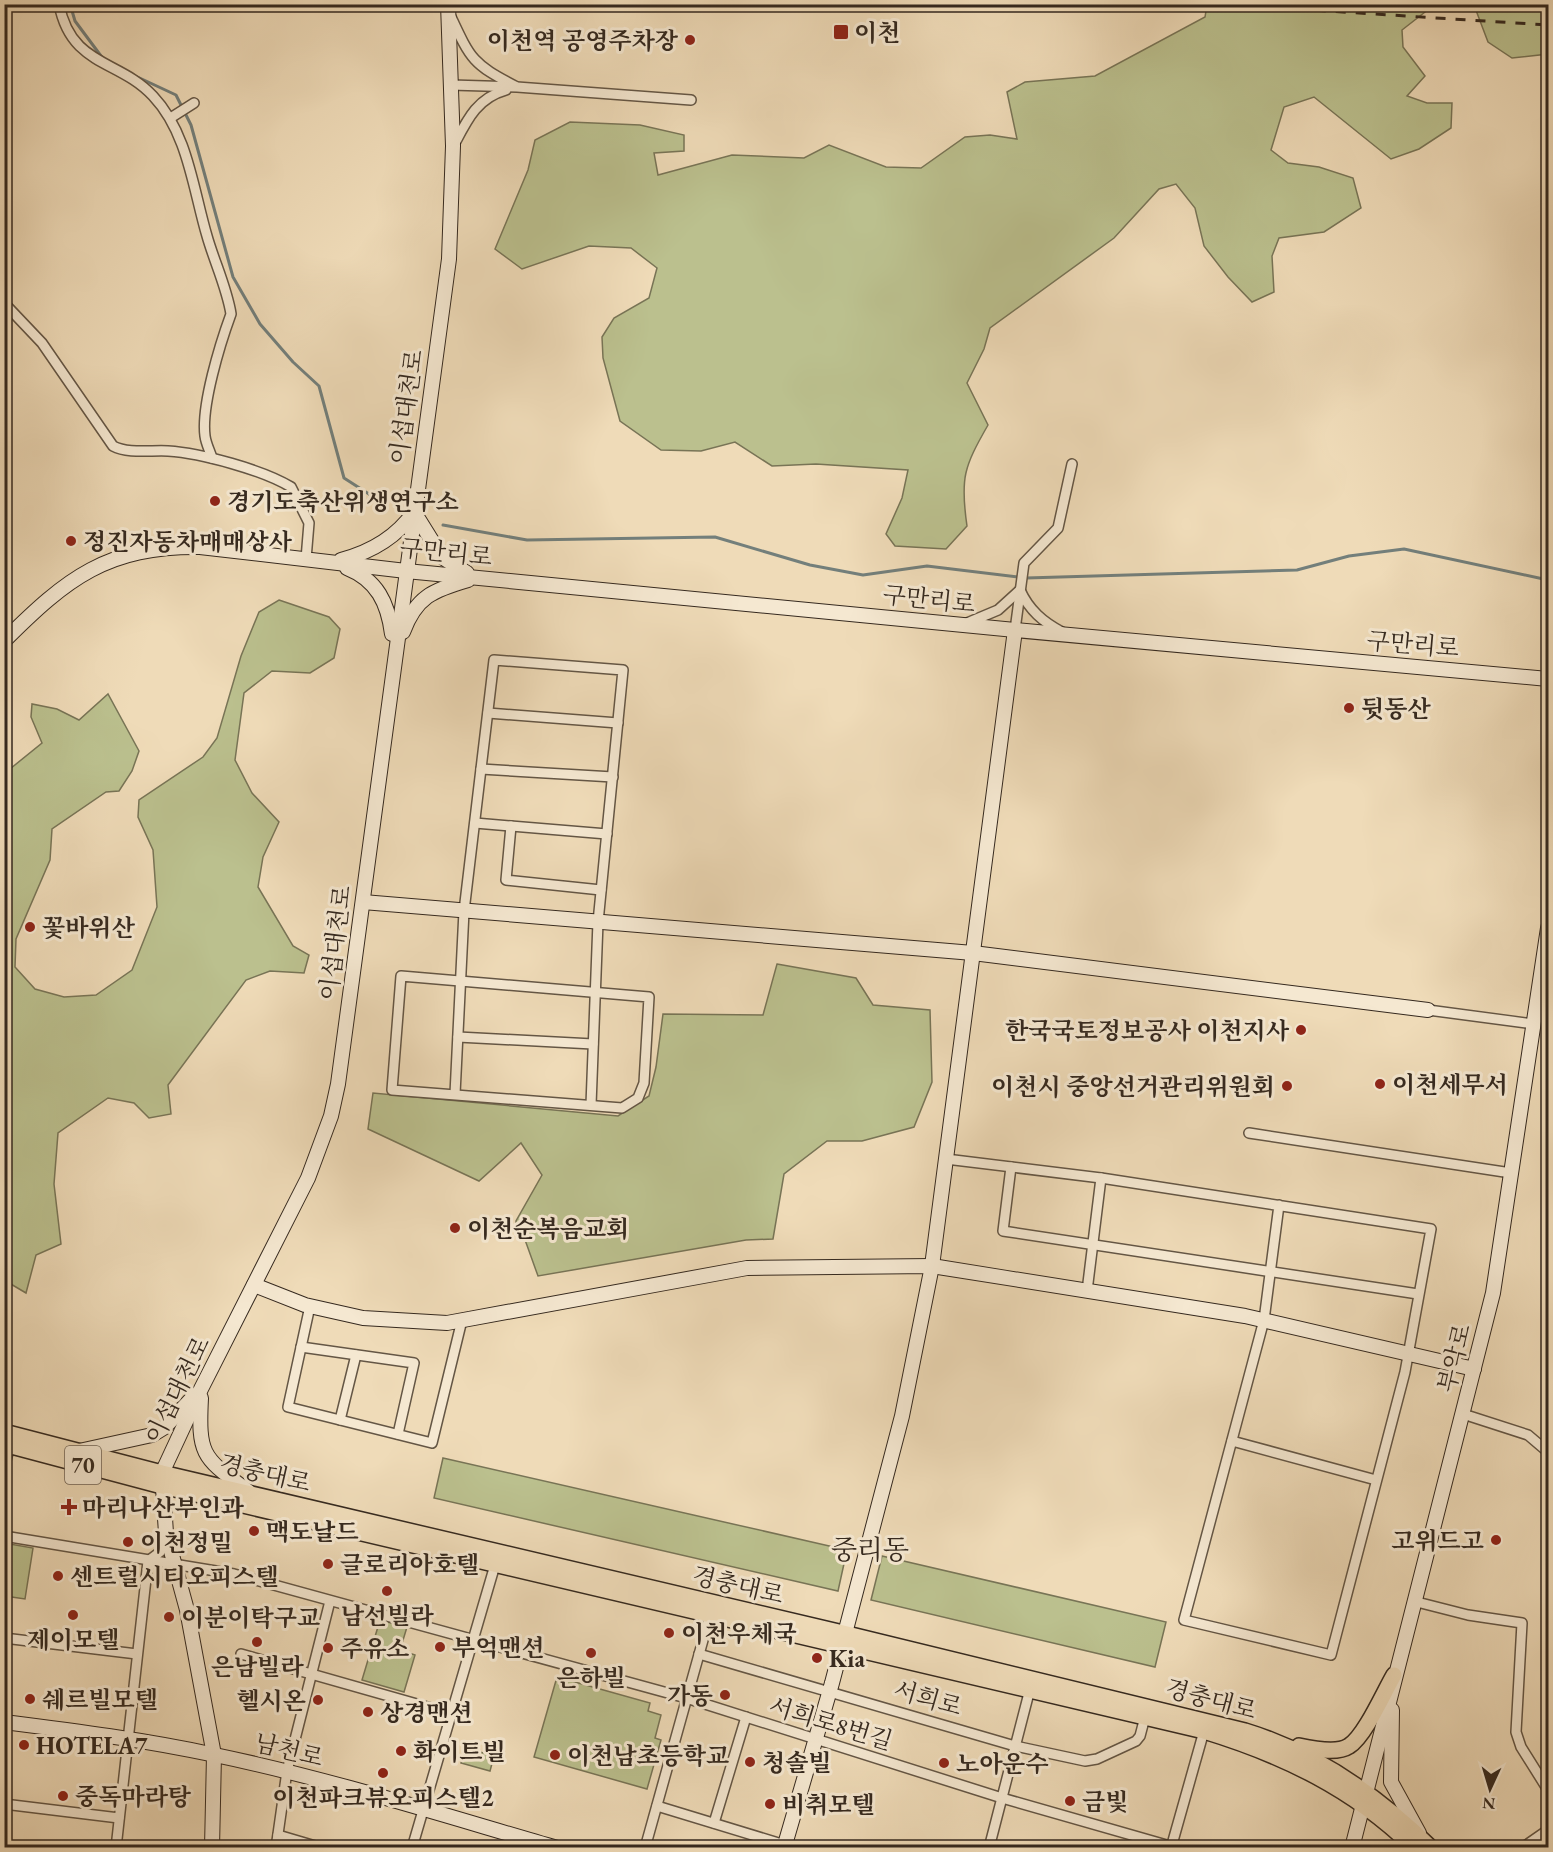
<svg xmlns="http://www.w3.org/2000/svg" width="1553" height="1852" font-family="'EB Garamond','Noto Serif KR',serif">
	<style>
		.green { fill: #bbc08e; stroke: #787456; stroke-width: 1.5 }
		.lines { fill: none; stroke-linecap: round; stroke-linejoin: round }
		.stream { stroke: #737f7b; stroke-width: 3 }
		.street-casing { stroke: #645645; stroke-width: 12 }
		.secondary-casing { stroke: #35291f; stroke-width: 16 }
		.primary-casing { stroke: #35291f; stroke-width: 18 }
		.street { stroke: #f5e8d1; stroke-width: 9 }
		.secondary { stroke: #f5e8d1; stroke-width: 14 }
		.primary { stroke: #efdbb8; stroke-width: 15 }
		.rail { stroke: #35291f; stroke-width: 3; stroke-dasharray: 10 10; stroke-linecap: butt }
		.poi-dot { fill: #8f2418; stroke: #f5e8d1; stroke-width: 2 }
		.labels { text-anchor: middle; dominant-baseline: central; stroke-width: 6; stroke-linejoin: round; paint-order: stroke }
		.shield { fill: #f5e8d1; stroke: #6f6254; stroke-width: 1.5 }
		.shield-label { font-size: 22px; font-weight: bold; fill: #35291f }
		.poi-label { font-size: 24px; font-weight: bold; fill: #35291f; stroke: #f5e8d1; text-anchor: start }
		.street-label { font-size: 24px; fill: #35291f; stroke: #f5e8d1 }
		.quarter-label { font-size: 27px; fill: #35291f; stroke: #f5e8d1 }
	</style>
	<rect width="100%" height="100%" fill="#efdbb8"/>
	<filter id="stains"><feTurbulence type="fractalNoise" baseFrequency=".00333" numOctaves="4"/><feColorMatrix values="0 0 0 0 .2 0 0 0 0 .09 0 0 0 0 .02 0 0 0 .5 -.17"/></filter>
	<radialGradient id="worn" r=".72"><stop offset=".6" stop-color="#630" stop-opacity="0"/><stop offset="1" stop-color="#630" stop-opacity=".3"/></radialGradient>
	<g class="green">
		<path d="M1207,5H1434L1402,30L1403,47L1425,76L1407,96L1427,103H1452L1451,128L1419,149L1391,159L1314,97L1284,107L1271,150L1288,163L1319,167L1353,178L1361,208L1324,232L1279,238L1272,256L1274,292L1252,302L1228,277L1204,246L1195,208L1176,184L1159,189L1114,238L990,328L984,349L967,383L988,425C964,467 960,478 967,526L946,549L895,546L886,534L902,498L908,470L816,464L772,466L735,442L701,451L661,450L620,421L603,358L602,337L614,318L649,298L657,268L631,248L589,246L522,269L495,249L528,170L535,140L570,122L640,125L684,135V151L654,153L658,175L732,155L804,158L829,145L886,167L921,168L965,137L990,135L1017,139L1007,92L1025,82L1095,76L1205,17Z"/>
		<path d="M1474,5H1548V54L1512,58L1488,42Z"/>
		<path d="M279,600L329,617L340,629L334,658L310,673L272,671L244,693L235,760L252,793L279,822L263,857L258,887L293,946L309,955L304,973L270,971L246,980L168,1085L171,1114L149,1118L134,1103L108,1098L58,1133L54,1184L61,1244L36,1255L26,1293L4,1280L5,773L42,743L31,717L32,704L57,709L79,720L108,694L139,751L132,771L119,791L106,792L52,829L50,860L16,939L15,967L35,989L64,997L96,995L132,970L157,907L153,850L138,817L139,800L203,757L217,738L241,656L259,612Z"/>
		<path d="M777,964L856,978L873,1005L930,1010L932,1082L914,1127L862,1141H827L784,1174L773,1239L746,1240L538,1276L524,1237L516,1232V1221L542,1175L521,1143L479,1181L368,1129L373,1093L618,1116L649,1096L656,1067L663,1014L763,1015Z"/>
		<path d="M443,1458L847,1550L838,1591L434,1498Z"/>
		<path d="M4,1543L33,1548L25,1599L5,1596Z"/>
		<path d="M882,1556L1166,1622L1155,1667L871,1600Z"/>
		<path d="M380,1620L407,1627L400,1650L415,1655L404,1692L362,1680Z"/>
		<path d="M557,1677L650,1703L648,1711L661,1715L655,1738L661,1740L647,1789L534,1757Z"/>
		<path d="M466,1748L494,1756L490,1771L461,1763Z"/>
	</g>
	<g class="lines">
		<g class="stream">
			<path d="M70,4L75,21L104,60"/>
			<path d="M131,74L176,95L191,125L233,277L260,324L293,362L319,386L344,478L386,505"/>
			<path d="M443,525L527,540L715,537L810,565L863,575L927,566L1026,578L1297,570L1349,556L1404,549L1548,580"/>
		</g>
		<defs>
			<g id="street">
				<path d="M59,4C71,67 119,59 153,96C188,133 193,189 207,236C214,261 227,288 231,314C220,344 201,406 205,436C206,444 210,451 212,458"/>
				<path d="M451,17C471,60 473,64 515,86"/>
				<path d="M451,85L517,87L691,100"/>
				<path d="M172,117L194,103"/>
				<path d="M454,145C467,120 477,98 506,90"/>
				<path d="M4,303L42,343L113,446C128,454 151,450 168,451C201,453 263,470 291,487L309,523L306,559"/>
				<path d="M1020,590C1029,610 1043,622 1062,632"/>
				<path d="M967,623L998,610L1020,590"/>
				<path d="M1015,630L1024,563L1058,528L1072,464"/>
				<path d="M488,713L618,723"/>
				<path d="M481,769L613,777"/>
				<path d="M475,823L607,834"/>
				<path d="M511,826L506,880L601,890"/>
				<path d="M401,976L649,997L644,1083L638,1098L622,1108L392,1090Z"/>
				<path d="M1428,1010L1534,1024"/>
				<path d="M458,1037L593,1044"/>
				<path d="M455,1094L464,911L494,660L623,670L598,922L591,1105"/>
				<path d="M1249,1133L1511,1173"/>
				<path d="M946,1159L1101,1178L1431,1229L1405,1372L1331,1655L1184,1620L1264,1320L1279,1205"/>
				<path d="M1011,1167L1003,1231L1418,1294"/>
				<path d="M1087,1291L1101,1178"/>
				<path d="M310,1306L288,1407L432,1443L462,1320"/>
				<path d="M301,1347L414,1363L398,1434"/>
				<path d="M1463,1414L1528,1435L1548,1452"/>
				<path d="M340,1420L356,1355"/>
				<path d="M1232,1441L1376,1480"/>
				<path d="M4,1467L10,1446"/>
				<path d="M4,1536L234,1574L686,1698L1002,1798L1177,1848"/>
				<path d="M148,1561L160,1552L167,1537"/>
				<path d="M1413,1601L1468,1615L1522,1623L1516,1732L1521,1747L1548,1790"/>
				<path d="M4,1638L137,1654"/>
				<path d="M241,1654L452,1714"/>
				<path d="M699,1654L1015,1746L1085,1761L1097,1759L1136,1741L1140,1736L1145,1717"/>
				<path d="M4,1804L119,1818"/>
				<path d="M657,1806L785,1845"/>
				<path d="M714,1823L746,1717"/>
				<path d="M278,1835L322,1848"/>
				<path d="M116,1848L148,1561"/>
				<path d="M276,1848L287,1771L330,1601"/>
				<path d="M412,1848L495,1565"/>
				<path d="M645,1848L710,1615"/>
				<path d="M989,1848L1030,1689"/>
				<path d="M1171,1848L1204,1731"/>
				<path d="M1522,1848L1548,1830"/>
			</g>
			<g id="secondary">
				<path d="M341,560C371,552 396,538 414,512L442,557L467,573"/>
				<path d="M347,568C377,580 388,603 392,634"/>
				<path d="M403,632C416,597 433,590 468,580"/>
				<path d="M4,641C67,578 107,546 200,547L406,571L1015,630L1548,679"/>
				<path d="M363,902L973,953L1428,1010"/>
				<path d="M254,1285L305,1305L363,1318L447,1323L747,1268L932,1266L1245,1316L1474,1369"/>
				<path d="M201,1398C198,1457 203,1457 249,1492"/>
				<path d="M79,1451L152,1435L165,1427L195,1395"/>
				<path d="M1392,1710L1391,1782L1419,1833"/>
				<path d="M4,1722C75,1731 146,1740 215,1755C330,1779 443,1815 557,1848"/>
				<path d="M212,1848L214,1755L187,1610L166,1533L162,1473L201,1389L308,1178L331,1116L338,1084L449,259L453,146L448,4"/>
				<path d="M784,1848L832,1683L902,1416L932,1266L1015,630"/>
				<path d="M1352,1848L1493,1293L1548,928"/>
			</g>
			<g id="primary">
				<path d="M4,1432L162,1473L843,1633L1245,1731C1317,1753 1377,1795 1431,1848"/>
				<path d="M4,1444L162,1486L1204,1731C1283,1755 1354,1789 1414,1848"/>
				<path d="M1299,1746C1313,1749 1337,1754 1349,1746C1365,1736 1384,1692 1394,1675"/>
			</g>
		</defs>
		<use href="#street" class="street-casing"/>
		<use href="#secondary" class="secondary-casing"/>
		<use href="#primary" class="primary-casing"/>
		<use href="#street" class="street"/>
		<use href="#secondary" class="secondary"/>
		<use href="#primary" class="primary"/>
		<g class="rail">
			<path d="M1216,4L1548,25"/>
			<path d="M1366,4L1396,7"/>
		</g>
	</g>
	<g class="poi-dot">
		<rect x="833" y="24" width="16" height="16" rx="3"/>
		<circle cx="690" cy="40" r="6"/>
		<circle cx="215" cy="501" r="6"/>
		<circle cx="71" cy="541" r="6"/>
		<circle cx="1349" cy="708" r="6"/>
		<circle cx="30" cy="927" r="6"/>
		<circle cx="1301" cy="1030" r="6"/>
		<circle cx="1380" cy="1084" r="6"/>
		<circle cx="1287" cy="1086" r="6"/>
		<circle cx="455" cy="1228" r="6"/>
		<path d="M66 1498h6v6h6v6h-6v6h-6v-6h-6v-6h6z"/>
		<circle cx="254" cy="1531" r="6"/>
		<circle cx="1496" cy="1540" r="6"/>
		<circle cx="128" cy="1542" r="6"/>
		<circle cx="328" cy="1564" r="6"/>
		<circle cx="58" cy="1576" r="6"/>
		<circle cx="387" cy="1591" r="6"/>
		<circle cx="73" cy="1615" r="6"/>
		<circle cx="169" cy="1617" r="6"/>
		<circle cx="669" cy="1633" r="6"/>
		<circle cx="257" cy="1642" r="6"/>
		<circle cx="440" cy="1647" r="6"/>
		<circle cx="328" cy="1648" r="6"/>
		<circle cx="591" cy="1653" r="6"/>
		<circle cx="817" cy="1658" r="6"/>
		<circle cx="725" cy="1695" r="6"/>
		<circle cx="30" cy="1699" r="6"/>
		<circle cx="318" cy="1700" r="6"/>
		<circle cx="368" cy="1712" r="6"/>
		<circle cx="24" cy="1745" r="6"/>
		<circle cx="401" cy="1751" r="6"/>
		<circle cx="555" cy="1755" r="6"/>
		<circle cx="750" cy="1762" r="6"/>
		<circle cx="944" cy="1763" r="6"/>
		<circle cx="383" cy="1773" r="6"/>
		<circle cx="63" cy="1796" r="6"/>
		<circle cx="1070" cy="1801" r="6"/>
		<circle cx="770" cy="1804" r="6"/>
	</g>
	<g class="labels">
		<rect class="shield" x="65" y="1446" width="36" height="38" rx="4.5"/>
		<g class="shield-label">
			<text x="83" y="1465">70</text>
		</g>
		<g class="poi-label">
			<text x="854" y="32">이천</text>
			<text x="678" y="40" text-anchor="end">이천역 공영주차장</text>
			<text x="227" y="501">경기도축산위생연구소</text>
			<text x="83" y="541">정진자동차매매상사</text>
			<text x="1361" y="708">뒷동산</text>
			<text x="42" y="927">꽃바위산</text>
			<text x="1289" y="1030" text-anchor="end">한국국토정보공사 이천지사</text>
			<text x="1392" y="1084">이천세무서</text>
			<text x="1275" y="1086" text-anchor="end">이천시 중앙선거관리위원회</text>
			<text x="467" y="1228">이천순복음교회</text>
			<text x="82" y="1507">마리나산부인과</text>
			<text x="266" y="1531">맥도날드</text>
			<text x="1484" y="1540" text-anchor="end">고위드고</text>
			<text x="140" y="1542">이천정밀</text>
			<text x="340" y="1564">글로리아호텔</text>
			<text x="70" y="1576">센트럴시티오피스텔</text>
			<text x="387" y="1615" text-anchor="middle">남선빌라</text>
			<text x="181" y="1617">이분이탁구교</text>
			<text x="681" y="1633">이천우체국</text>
			<text x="73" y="1639" text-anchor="middle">제이모텔</text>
			<text x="452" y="1647">부억맨션</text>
			<text x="340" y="1648">주유소</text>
			<text x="829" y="1658">Kia</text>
			<text x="257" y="1666" text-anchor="middle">은남빌라</text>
			<text x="591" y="1677" text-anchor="middle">은하빌</text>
			<text x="713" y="1695" text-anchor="end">가동</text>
			<text x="42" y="1699">쉐르빌모텔</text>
			<text x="306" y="1700" text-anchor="end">헬시온</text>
			<text x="380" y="1712">상경맨션</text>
			<text x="36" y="1745">HOTELA7</text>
			<text x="413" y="1751">화이트빌</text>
			<text x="567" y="1755">이천남초등학교</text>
			<text x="762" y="1762">청솔빌</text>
			<text x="956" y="1763">노아운수</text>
			<text x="75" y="1796">중독마라탕</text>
			<text x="383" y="1797" text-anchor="middle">이천파크뷰오피스텔2</text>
			<text x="1082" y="1801">금빛</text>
			<text x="782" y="1804">비취모텔</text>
		</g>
		<g class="street-label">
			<text transform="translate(406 407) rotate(-82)">이섭대천로</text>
			<text transform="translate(446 552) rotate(6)">구만리로</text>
			<text transform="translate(929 599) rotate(6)">구만리로</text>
			<text transform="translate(1413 644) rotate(5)">구만리로</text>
			<text transform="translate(335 943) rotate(-83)">이섭대천로</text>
			<text transform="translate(1454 1358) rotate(-76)">부악로</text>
			<text transform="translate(177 1390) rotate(-64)">이섭대천로</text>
			<text transform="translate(265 1473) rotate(13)">경충대로</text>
			<text transform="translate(738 1585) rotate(13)">경충대로</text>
			<text transform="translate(928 1698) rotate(16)">서희로</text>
			<text transform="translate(1211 1699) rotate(15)">경충대로</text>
			<text transform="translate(831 1723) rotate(17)">서희로8번길</text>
			<text transform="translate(289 1750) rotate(14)">남천로</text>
		</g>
		<g class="quarter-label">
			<text x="870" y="1549">중리동</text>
		</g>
	</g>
	<rect width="1553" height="1852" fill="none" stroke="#efdbb8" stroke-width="24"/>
	<rect x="6" y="6" width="1541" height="1840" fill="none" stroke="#35291f" stroke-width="3"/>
	<rect x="12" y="12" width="1529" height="1828" fill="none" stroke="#35291f" stroke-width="1.5"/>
	<g transform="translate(1490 1789) rotate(184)" stroke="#f5e8d1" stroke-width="4.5" paint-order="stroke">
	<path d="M0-4.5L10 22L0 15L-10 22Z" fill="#35291f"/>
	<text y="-9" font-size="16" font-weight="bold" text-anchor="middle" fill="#35291f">N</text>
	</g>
	<rect width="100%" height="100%" filter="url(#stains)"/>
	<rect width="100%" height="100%" fill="url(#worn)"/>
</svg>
